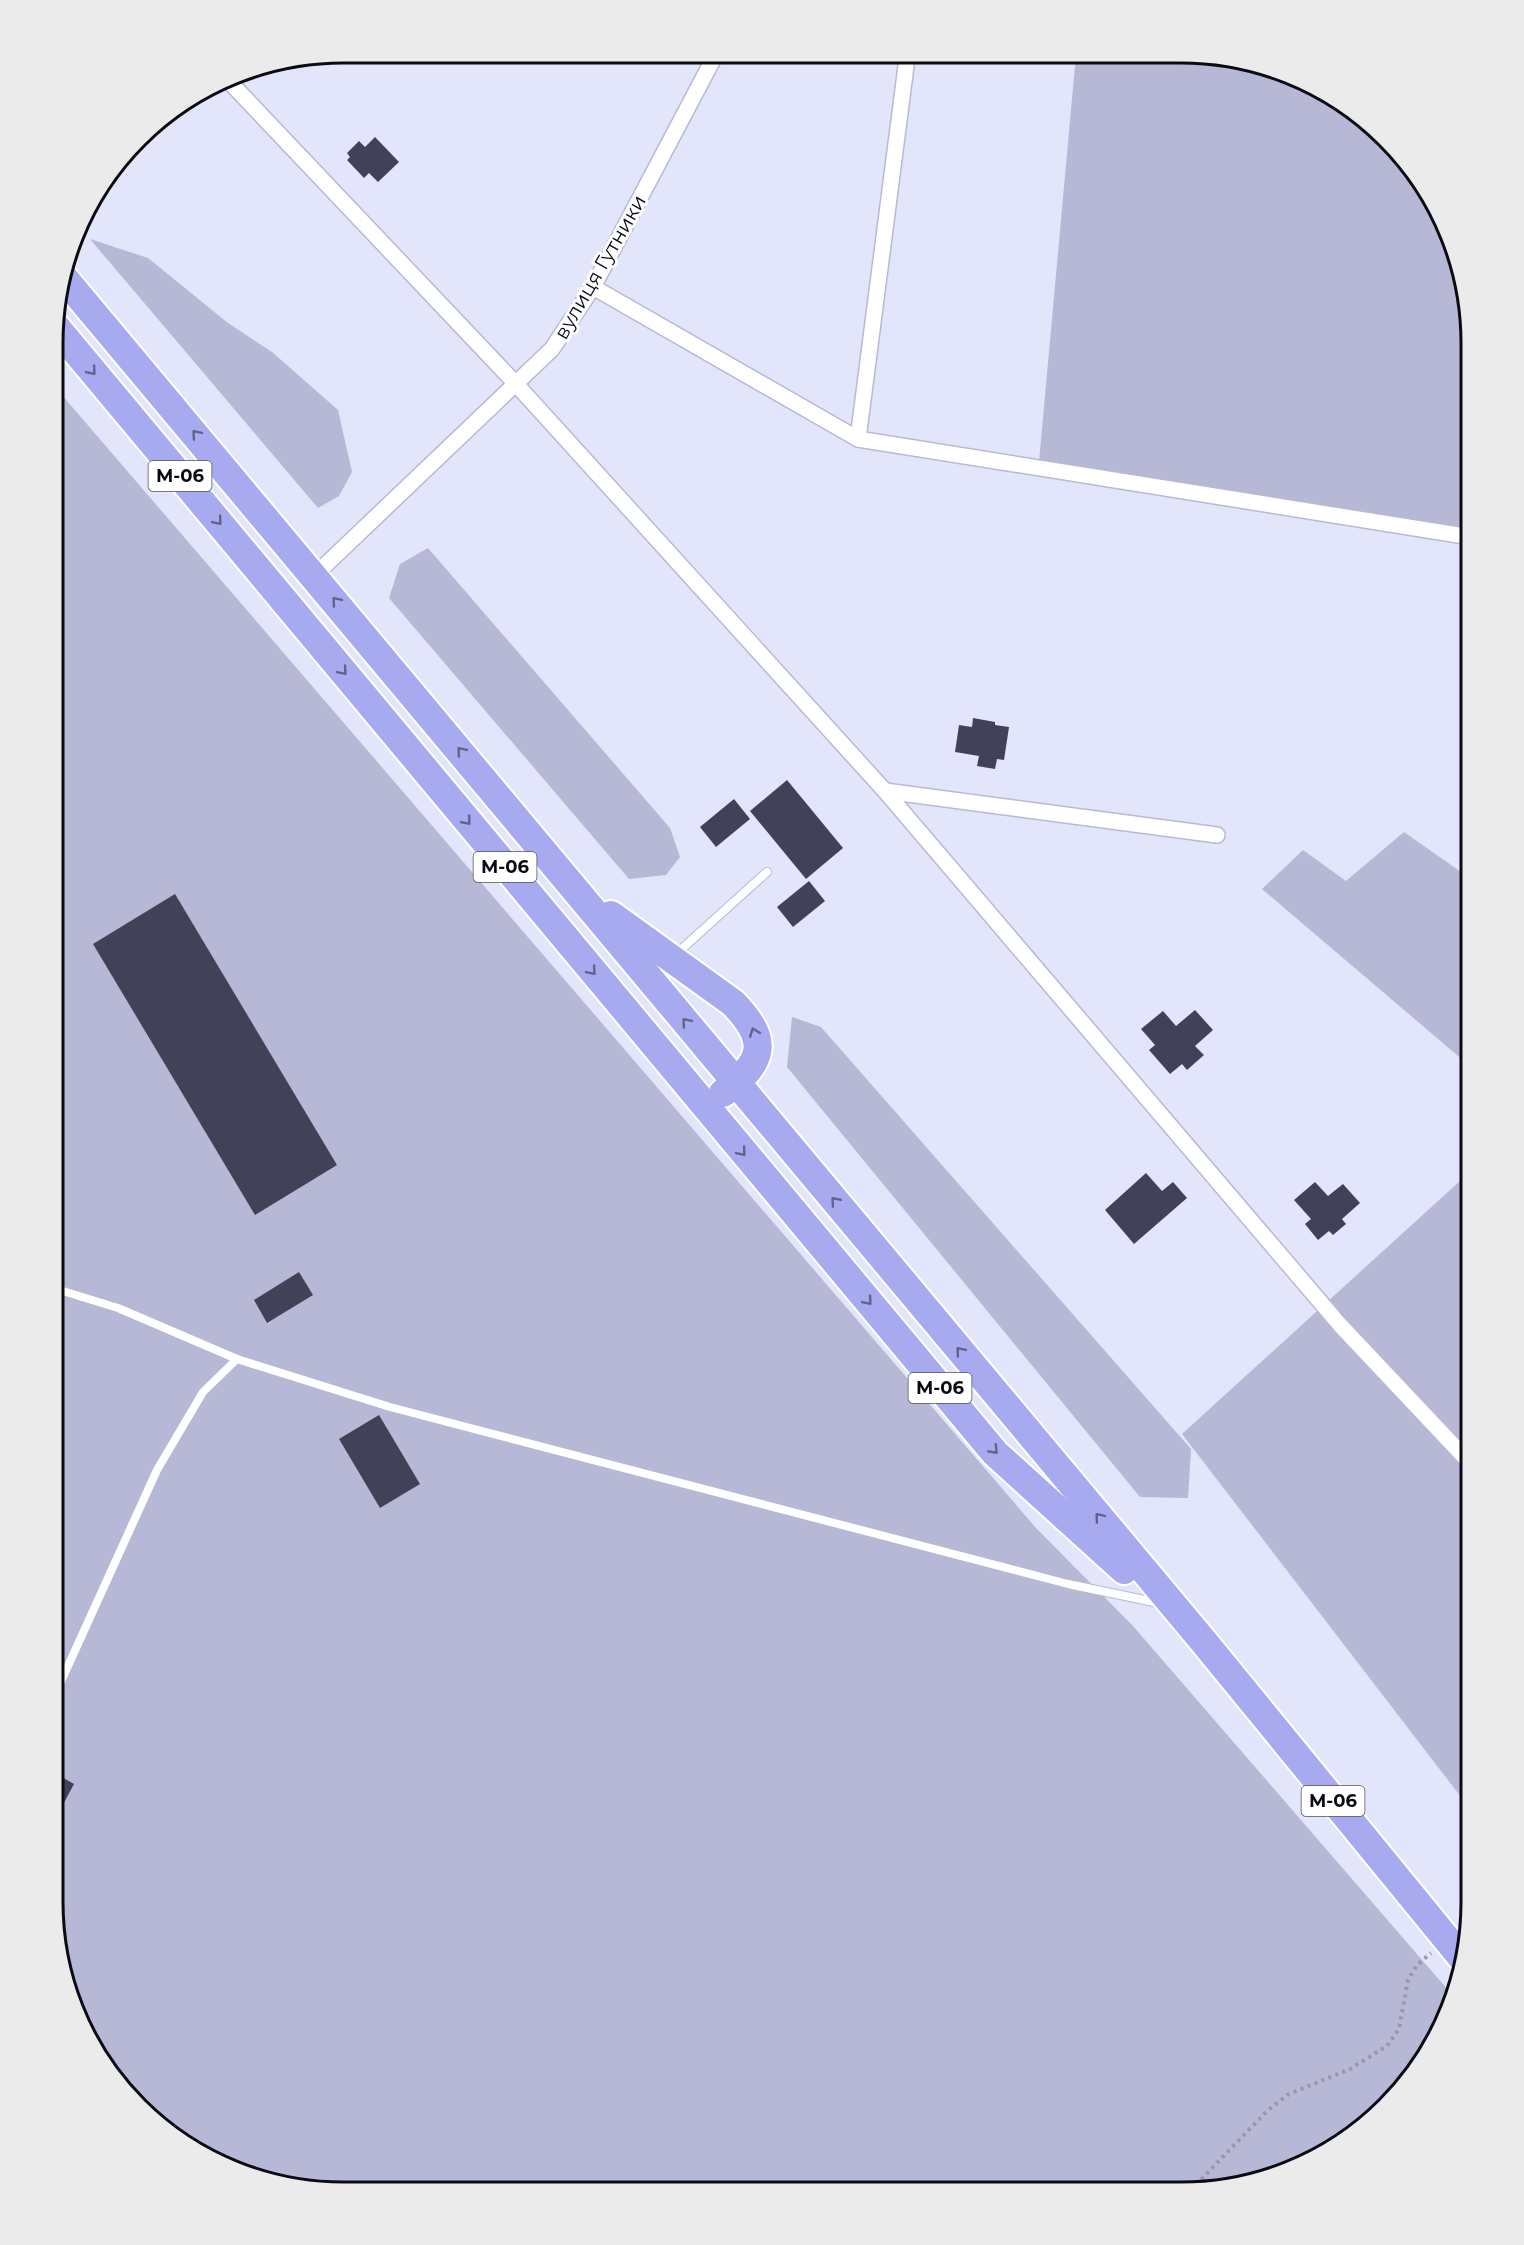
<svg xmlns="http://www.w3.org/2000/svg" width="1524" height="2245" font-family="Montserrat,sans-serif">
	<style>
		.green { fill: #b6b8d5 }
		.building { fill: #414258 }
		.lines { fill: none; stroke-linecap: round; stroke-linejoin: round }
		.lane-casing { stroke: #b7bad3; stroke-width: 10 }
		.street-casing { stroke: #b7bad3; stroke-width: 18 }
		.highway-casing { stroke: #fff; stroke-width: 32 }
		.path { stroke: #9697a9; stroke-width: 4; stroke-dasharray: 3 4.5; stroke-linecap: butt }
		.lane { stroke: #fff; stroke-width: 8 }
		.street { stroke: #fff; stroke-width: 15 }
		.highway { stroke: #a7aaef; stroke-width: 28 }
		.oneway { stroke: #61628c }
		.labels { text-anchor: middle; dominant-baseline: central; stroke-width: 6; stroke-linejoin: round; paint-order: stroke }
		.shield { fill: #fff; stroke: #54545a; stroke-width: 1.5 }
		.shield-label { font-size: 18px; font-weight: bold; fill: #0b0b14 }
		.street-label { font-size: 20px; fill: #0b0b14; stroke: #fff }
		.rim { fill: none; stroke: #0b0b14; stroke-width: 3 }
	</style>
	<rect width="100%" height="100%" fill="#e3e5fb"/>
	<g class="green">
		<path d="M1076,55H1220L1292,74L1358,112L1400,152L1442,215L1471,342V531L1039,462Z"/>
		<path d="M90,239L148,258L228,323L272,352L338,410L352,472L339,496L318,508Z"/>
		<path d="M55,387L1036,1528L1133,1626L1455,1998L1422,2064L1372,2121L1309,2163L1182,2192L305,2190L232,2171L166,2133L124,2093L82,2030L53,1902Z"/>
		<path d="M428,548L670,828L680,857L666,875L629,879L389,598L400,564Z"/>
		<path d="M1404,832L1471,879V1067L1262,889L1303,850L1346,881Z"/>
		<path d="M792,1017L821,1027L1191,1449L1188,1498L1140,1497L787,1067Z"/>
		<path d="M1471,1171V1810L1182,1434Z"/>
	</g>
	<g class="building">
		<path d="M375,137L399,162L378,182L369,173L364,178L347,160L350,157L347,153L359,141L365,147Z"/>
		<path d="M973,718L995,722V725L1009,727L1004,760L997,759L995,769L977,766L979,756L955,752L959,725L972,727Z"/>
		<path d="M787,780L843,848L806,879L750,811Z"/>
		<path d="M734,799L750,819L716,847L700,827Z"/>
		<path d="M809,881L825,901L793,927L777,907Z"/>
		<path d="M175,894L337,1165L255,1215L93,944Z"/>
		<path d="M1195,1010L1213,1030L1195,1046L1204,1055L1187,1070L1182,1064L1170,1074L1149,1050L1155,1045L1141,1029L1163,1011L1176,1026Z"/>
		<path d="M1146,1173L1162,1191L1173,1182L1187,1198L1134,1244L1105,1210Z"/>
		<path d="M1315,1182L1328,1196L1343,1184L1360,1203L1342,1219L1346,1224L1333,1235L1329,1231L1318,1240L1305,1224L1311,1219L1294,1200Z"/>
		<path d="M299,1272L313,1295L267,1323L254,1300Z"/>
		<path d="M379,1415L420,1484L380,1508L339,1439Z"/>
		<path d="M53,1772L74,1784L53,1823Z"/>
	</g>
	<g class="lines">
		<defs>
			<g id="lane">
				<path d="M675,955L767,872"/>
				<path d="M53,1288L118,1308L237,1359L390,1407L1068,1584L1159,1603"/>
				<path d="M53,1699L157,1470L203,1392L237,1359"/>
			</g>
			<g id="street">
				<path d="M226,78L516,384L885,791L1340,1325L1471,1464"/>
				<path d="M593,287L858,439L1471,537"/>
				<path d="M858,439L906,66"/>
				<path d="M315,575L552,349L593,287L716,54"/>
				<path d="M885,791L1217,835"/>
			</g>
			<g id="highway">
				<path d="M63,277L1204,1642L1463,1959"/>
				<path d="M55,326L995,1453L1124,1570"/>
				<path d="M611,915L733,1003C771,1042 763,1062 723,1093"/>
			</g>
		</defs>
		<use href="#lane" class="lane-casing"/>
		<use href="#street" class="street-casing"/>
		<use href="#highway" class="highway-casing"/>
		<g class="path">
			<path d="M1461,1922L1471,1909"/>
			<path d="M1191,2190L1268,2110L1289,2094L1350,2069L1387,2046L1399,2029L1408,1980L1417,1965L1431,1953"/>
		</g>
		<use href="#lane" class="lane"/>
		<use href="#street" class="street"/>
		<use href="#highway" class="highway"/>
	</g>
	<defs><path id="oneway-chevron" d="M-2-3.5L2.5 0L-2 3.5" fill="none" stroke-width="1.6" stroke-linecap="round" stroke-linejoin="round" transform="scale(1.5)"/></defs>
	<g class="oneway">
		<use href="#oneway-chevron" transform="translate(92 371) rotate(50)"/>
		<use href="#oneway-chevron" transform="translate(196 434) rotate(-130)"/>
		<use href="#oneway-chevron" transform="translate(218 521) rotate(50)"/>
		<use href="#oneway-chevron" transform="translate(336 601) rotate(-130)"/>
		<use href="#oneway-chevron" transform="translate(343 671) rotate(50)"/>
		<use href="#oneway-chevron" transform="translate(461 751) rotate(-130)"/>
		<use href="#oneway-chevron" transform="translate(467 821) rotate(50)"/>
		<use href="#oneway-chevron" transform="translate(592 971) rotate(50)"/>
		<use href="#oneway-chevron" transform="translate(686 1022) rotate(-130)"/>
		<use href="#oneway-chevron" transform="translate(754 1032) rotate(-111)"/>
		<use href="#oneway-chevron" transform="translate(742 1152) rotate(50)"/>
		<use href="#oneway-chevron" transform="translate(835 1201) rotate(-130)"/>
		<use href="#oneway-chevron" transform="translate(868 1301) rotate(50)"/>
		<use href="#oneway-chevron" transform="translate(960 1351) rotate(-130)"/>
		<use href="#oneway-chevron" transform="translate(994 1450) rotate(47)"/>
		<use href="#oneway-chevron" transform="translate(1099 1517) rotate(-130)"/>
	</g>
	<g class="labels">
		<g class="shield">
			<rect x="148.5" y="461" width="63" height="30" rx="4.5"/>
			<rect x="473.5" y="852" width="63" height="30" rx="4.5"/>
			<rect x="908.5" y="1373" width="63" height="30" rx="4.5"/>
			<rect x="1301.5" y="1786" width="63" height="30" rx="4.5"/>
		</g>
		<g class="shield-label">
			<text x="180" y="476">М-06</text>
			<text x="505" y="867">М-06</text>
			<text x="940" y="1388">М-06</text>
			<text x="1333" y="1801">М-06</text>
		</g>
		<g class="street-label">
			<text transform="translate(600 267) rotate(-60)">вулиця Гутники</text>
		</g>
	</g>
	<path d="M0 0H1524V2245H0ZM343 63H1181A280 280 0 0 1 1461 343V1902A280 280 0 0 1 1181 2182H343A280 280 0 0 1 63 1902V343A280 280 0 0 1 343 63Z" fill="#ebebec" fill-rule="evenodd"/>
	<path class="rim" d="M343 63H1181A280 280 0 0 1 1461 343V1902A280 280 0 0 1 1181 2182H343A280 280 0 0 1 63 1902V343A280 280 0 0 1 343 63Z"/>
</svg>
